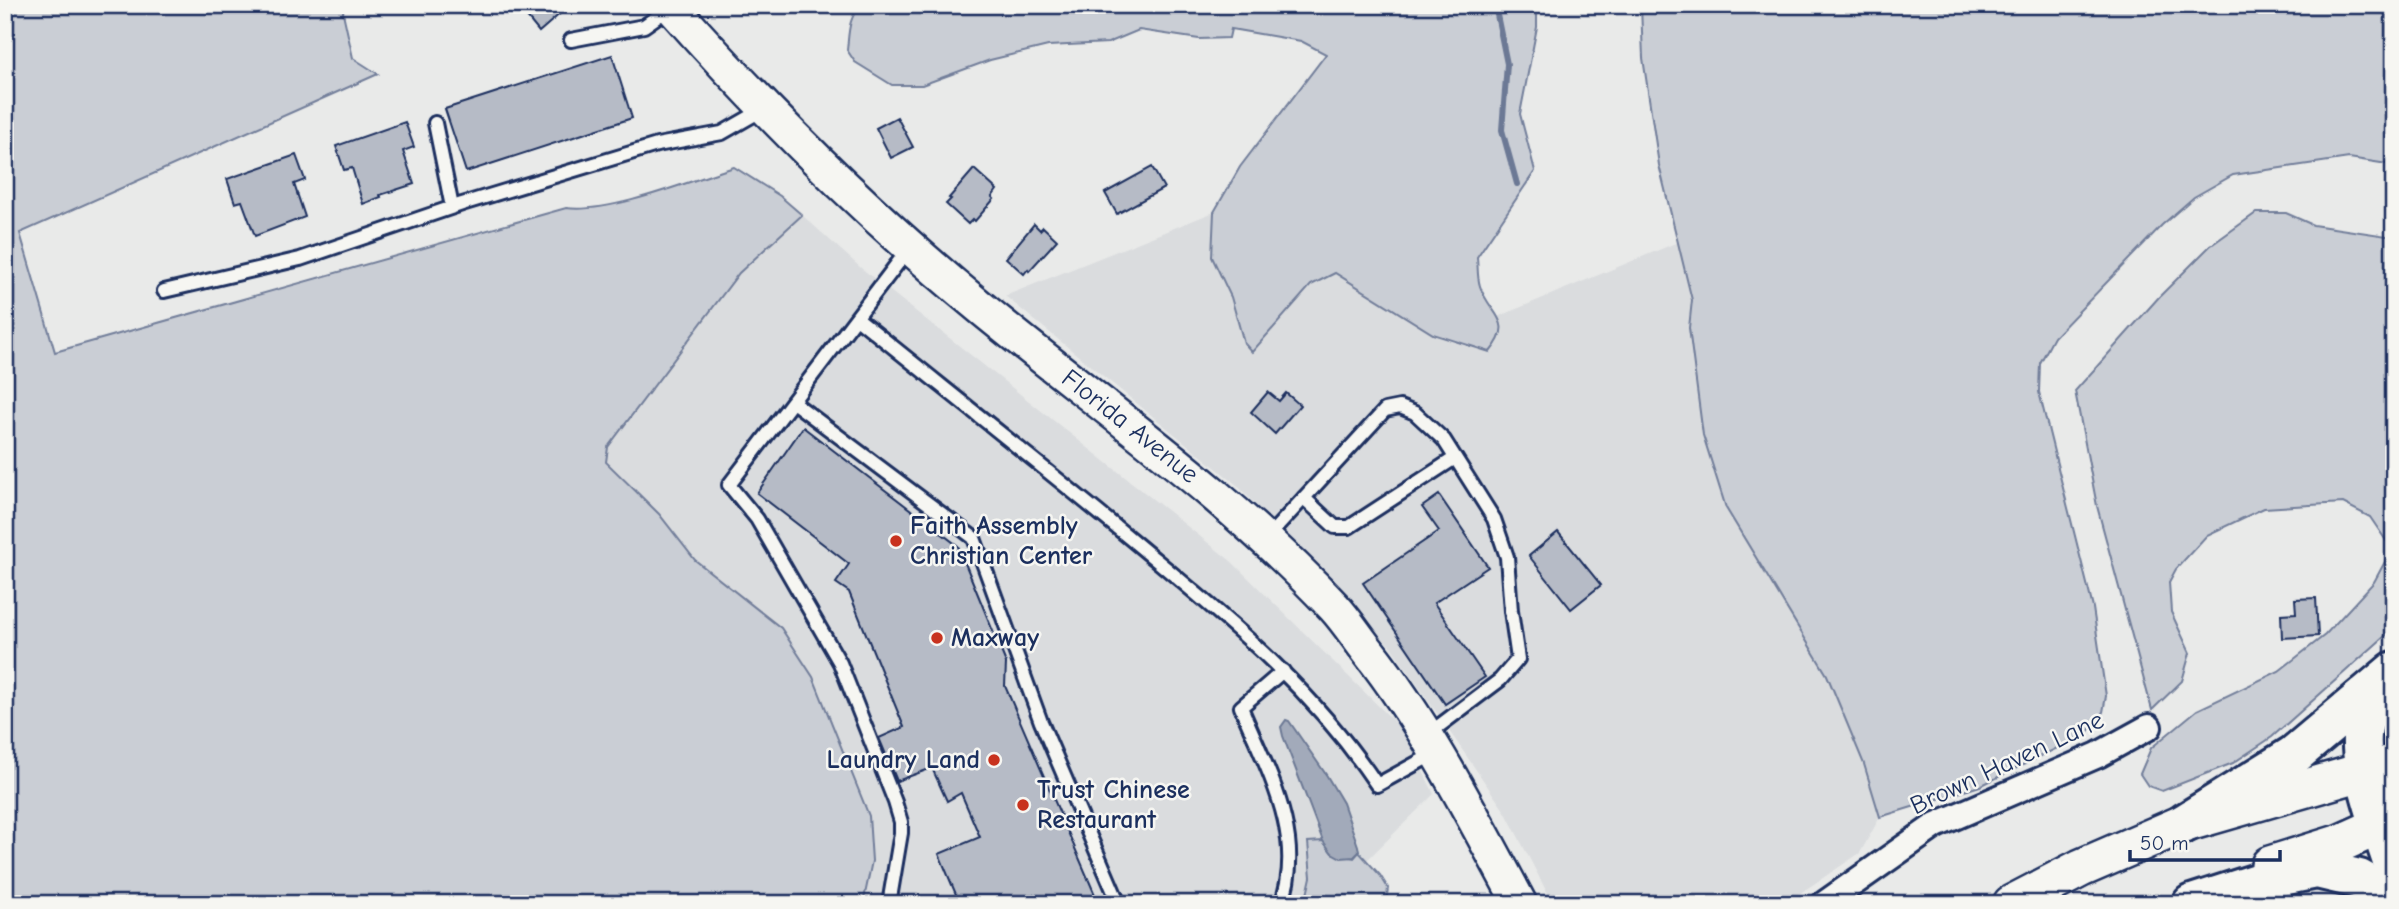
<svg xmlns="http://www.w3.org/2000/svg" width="2399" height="909" font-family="'Comic Neue',sans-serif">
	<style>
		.built { fill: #dadcde }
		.green { fill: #caced5; stroke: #727e9a; stroke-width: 2 }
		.water { fill: #a2aaba; stroke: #6c7995; stroke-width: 2 }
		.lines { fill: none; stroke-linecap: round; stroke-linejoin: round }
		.stream { stroke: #6c7995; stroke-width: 6 }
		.building { fill: #b6bbc6; stroke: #1b2f5e; stroke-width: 2 }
		.service-casing { stroke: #1b2f5e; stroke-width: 18 }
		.minor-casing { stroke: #1b2f5e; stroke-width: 30 }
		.secondary-casing { stroke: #1b2f5e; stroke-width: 38 }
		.primary-casing { stroke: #1b2f5e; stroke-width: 42 }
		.trunk-casing { stroke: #1b2f5e; stroke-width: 44 }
		.motorway-casing { stroke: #1b2f5e; stroke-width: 44 }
		.service { stroke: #f6f6f2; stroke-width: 12 }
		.minor { stroke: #f6f6f2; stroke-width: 24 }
		.secondary { stroke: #f6f6f2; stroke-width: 33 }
		.primary { stroke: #f6f6f2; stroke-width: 37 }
		.trunk { stroke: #f6f6f2; stroke-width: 38 }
		.motorway { stroke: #f6f6f2; stroke-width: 38 }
		.poi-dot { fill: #c8321e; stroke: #f6f6f2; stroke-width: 2.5 }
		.labels { text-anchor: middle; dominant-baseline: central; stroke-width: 5; stroke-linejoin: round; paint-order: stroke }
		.street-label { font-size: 26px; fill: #1b2f5e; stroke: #f6f6f2 }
		.poi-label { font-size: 26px; font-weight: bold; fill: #1b2f5e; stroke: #f6f6f2; text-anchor: start }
	</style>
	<rect width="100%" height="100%" fill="#e9eae9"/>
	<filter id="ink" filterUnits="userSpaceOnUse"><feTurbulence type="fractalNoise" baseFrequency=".0143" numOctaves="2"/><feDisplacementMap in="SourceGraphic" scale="14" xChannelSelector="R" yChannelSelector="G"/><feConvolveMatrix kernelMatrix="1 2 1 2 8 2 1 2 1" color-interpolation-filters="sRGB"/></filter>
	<g filter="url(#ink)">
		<g class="built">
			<path d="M1214,212L1212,257L1231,297L1244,343L1252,352L1311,285L1335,273L1433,334L1502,326L1497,317L1678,242L1692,300L1689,328L1726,508L1827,675L1864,764L1880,817L1860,853L1784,904H1553L1506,813L1391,647L1237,485L1005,296Z"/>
			<path d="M802,215L861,268L1231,561L1403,730L1434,794L1367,860L1359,853H1332L1308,842L1311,877L1305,904H863L872,861L781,628L695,560L659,514L606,463L608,447L739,273Z"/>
		</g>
		<g class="green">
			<path d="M5,5H344L343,13L353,58L378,74L20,233L55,352L566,208C610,214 690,181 734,167L780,196L802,215L739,273L608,447L606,462L659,514L695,560L781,628L813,677L869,816L872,861L863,904H5Z"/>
			<path d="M862,5H1537V27L1520,114L1535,171L1477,257C1478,266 1477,277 1480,286C1489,315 1517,320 1490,352L1433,334L1335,273L1311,285L1252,352L1244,343L1231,297L1212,257L1214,212L1240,167L1326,54L1301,41L1231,29L1229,38L1199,39L1139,30L1108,43L1048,46L990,60L922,85H892L855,62L847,50C849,33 848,16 862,5Z"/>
			<path d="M1641,5H2394V165L2349,158L2233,175L2194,197L2162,225L2054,337L2040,363L2039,392L2093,608L2106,696L2103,712L2086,734L1980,786L1880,817L1864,764L1827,675L1726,508L1703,435L1689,328L1692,300L1659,165L1643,58Z"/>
			<path d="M2256,213H2286L2313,225L2394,237V628L2272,737L2233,763L2162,791L2148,786L2140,774L2151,748L2197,710L2279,671L2325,635L2374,582L2387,558V542L2370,517L2343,503L2264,508L2207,535L2176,569L2169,582L2171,612L2190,653L2182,681L2152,710L2097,506L2075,391L2159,297L2210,246Z"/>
			<path d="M1323,841L1332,853L1354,858L1359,852L1380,875L1388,888L1386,904H1305L1311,877L1308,842Z"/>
		</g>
		<path class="water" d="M1286,720L1289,721L1327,776L1343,803L1358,846L1359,852L1354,857L1341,858L1332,853L1323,841L1283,736L1281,727Z"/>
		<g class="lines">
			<path class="stream" d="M1495,5L1507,64L1502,130L1517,184"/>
		</g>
		<g class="building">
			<path d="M517,5H570L539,32Z"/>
			<path d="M612,55L632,118L466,172L445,109Z"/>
			<path d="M897,117L913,147L891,158L876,128Z"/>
			<path d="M405,122L414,147L403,151L414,184L380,195L381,197L363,204L352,168L344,170L336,146Z"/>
			<path d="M296,155L305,180L294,184L305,217L255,236L242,201L235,203L227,179Z"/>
			<path d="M1152,167L1164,188L1117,214L1105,193Z"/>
			<path d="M974,169L997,190L992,197L994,199L975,221L973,219L968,224L946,204L951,199L949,198Z"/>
			<path d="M1034,224L1040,230L1043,227L1057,240L1029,271L1028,269L1024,274L1006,258Z"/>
			<path d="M1268,392L1279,401L1286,393L1300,405L1275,434L1251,412Z"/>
			<path d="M803,427L958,546L1006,663L1005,686L1099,904H960L939,854L980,837L961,793L947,801L932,768L897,781L879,738L904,727L849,592L836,583L849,564L757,493Z"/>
			<path d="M1439,495L1488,567L1434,603L1485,677L1445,704L1363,583L1439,531L1422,507Z"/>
			<path d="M1558,532L1601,585L1571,609L1529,556Z"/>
			<path d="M2316,598L2318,636L2282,638L2281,614L2296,613L2295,599Z"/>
		</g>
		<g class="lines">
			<defs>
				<g id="service">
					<path d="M571,40L644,26L671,7"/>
					<path d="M435,123L452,207"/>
					<path d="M164,291L300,259L462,204L657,145L722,133L764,109"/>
					<path d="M857,318C950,393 1045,468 1138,545C1229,621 1310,685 1377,785L1437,752"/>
					<path d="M793,402L974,538L1041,722L1119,904"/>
					<path d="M1304,498L1335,527H1349L1455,458"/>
					<path d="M1266,539L1385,410L1400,407L1415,413L1444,440L1494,519L1507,557L1511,611L1518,659L1500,680L1427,735"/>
					<path d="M889,904L901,833V822L895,802L840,663L757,519L729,485L910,247"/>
					<path d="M1281,904C1307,837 1266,768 1241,707L1283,671"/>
				</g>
				<path id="minor" d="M1824,904L1936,825L2098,755L2149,727"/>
				<g id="secondary">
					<path id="s1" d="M670,5C766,113 868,215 980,307C1099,405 1228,494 1334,607C1346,620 1357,637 1368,651C1429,729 1473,817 1520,904"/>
				</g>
				<g id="primary">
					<path d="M2270,865L2341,843L2381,825"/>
					<path d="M2012,904L2081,868L2185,823L2365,771"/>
				</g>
				<path id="trunk" d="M2365,771L2394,764"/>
				<g id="motorway">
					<path d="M2387,689C2379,698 2369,709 2365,720C2352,758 2382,829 2394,868"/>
					<path d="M2185,823L2294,755L2394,671"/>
					<path d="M2192,904L2273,878L2317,869L2359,879L2387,895L2392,904"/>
				</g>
			</defs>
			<use href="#service" class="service-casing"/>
			<use href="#minor" class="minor-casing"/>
			<use href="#secondary" class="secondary-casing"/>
			<use href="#primary" class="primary-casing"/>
			<use href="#trunk" class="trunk-casing"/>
			<use href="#motorway" class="motorway-casing"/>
			<use href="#service" class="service"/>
			<use href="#minor" class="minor"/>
			<use href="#secondary" class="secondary"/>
			<use href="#primary" class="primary"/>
			<use href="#trunk" class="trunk"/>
			<use href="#motorway" class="motorway"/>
		</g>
	</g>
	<g class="poi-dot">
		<circle cx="896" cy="541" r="7"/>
		<circle cx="937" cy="638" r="7"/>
		<circle cx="994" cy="760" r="7"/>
		<circle cx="1023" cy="805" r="7"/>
	</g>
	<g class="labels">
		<g class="street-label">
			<text stroke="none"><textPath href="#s1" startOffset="625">Florida Avenue</textPath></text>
			<text transform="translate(2007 763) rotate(-25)">Brown Haven Lane</text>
		</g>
		<g class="poi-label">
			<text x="910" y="526">Faith Assembly<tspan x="910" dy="30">Christian Center</tspan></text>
			<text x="951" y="638">Maxway</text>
			<text x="980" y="760" text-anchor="end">Laundry Land</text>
			<text x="1037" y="790">Trust Chinese<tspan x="1037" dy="30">Restaurant</tspan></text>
		</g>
	</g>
	<rect width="2399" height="909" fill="none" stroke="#f6f6f2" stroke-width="28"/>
	<rect x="14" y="14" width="2371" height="881" fill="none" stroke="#1b2f5e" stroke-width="2.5" filter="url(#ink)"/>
	<path d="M2130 850v10h150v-10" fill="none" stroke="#1b2f5e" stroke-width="3.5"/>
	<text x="2140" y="850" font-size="21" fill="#1b2f5e" stroke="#f6f6f2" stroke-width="5" paint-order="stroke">50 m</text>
</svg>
